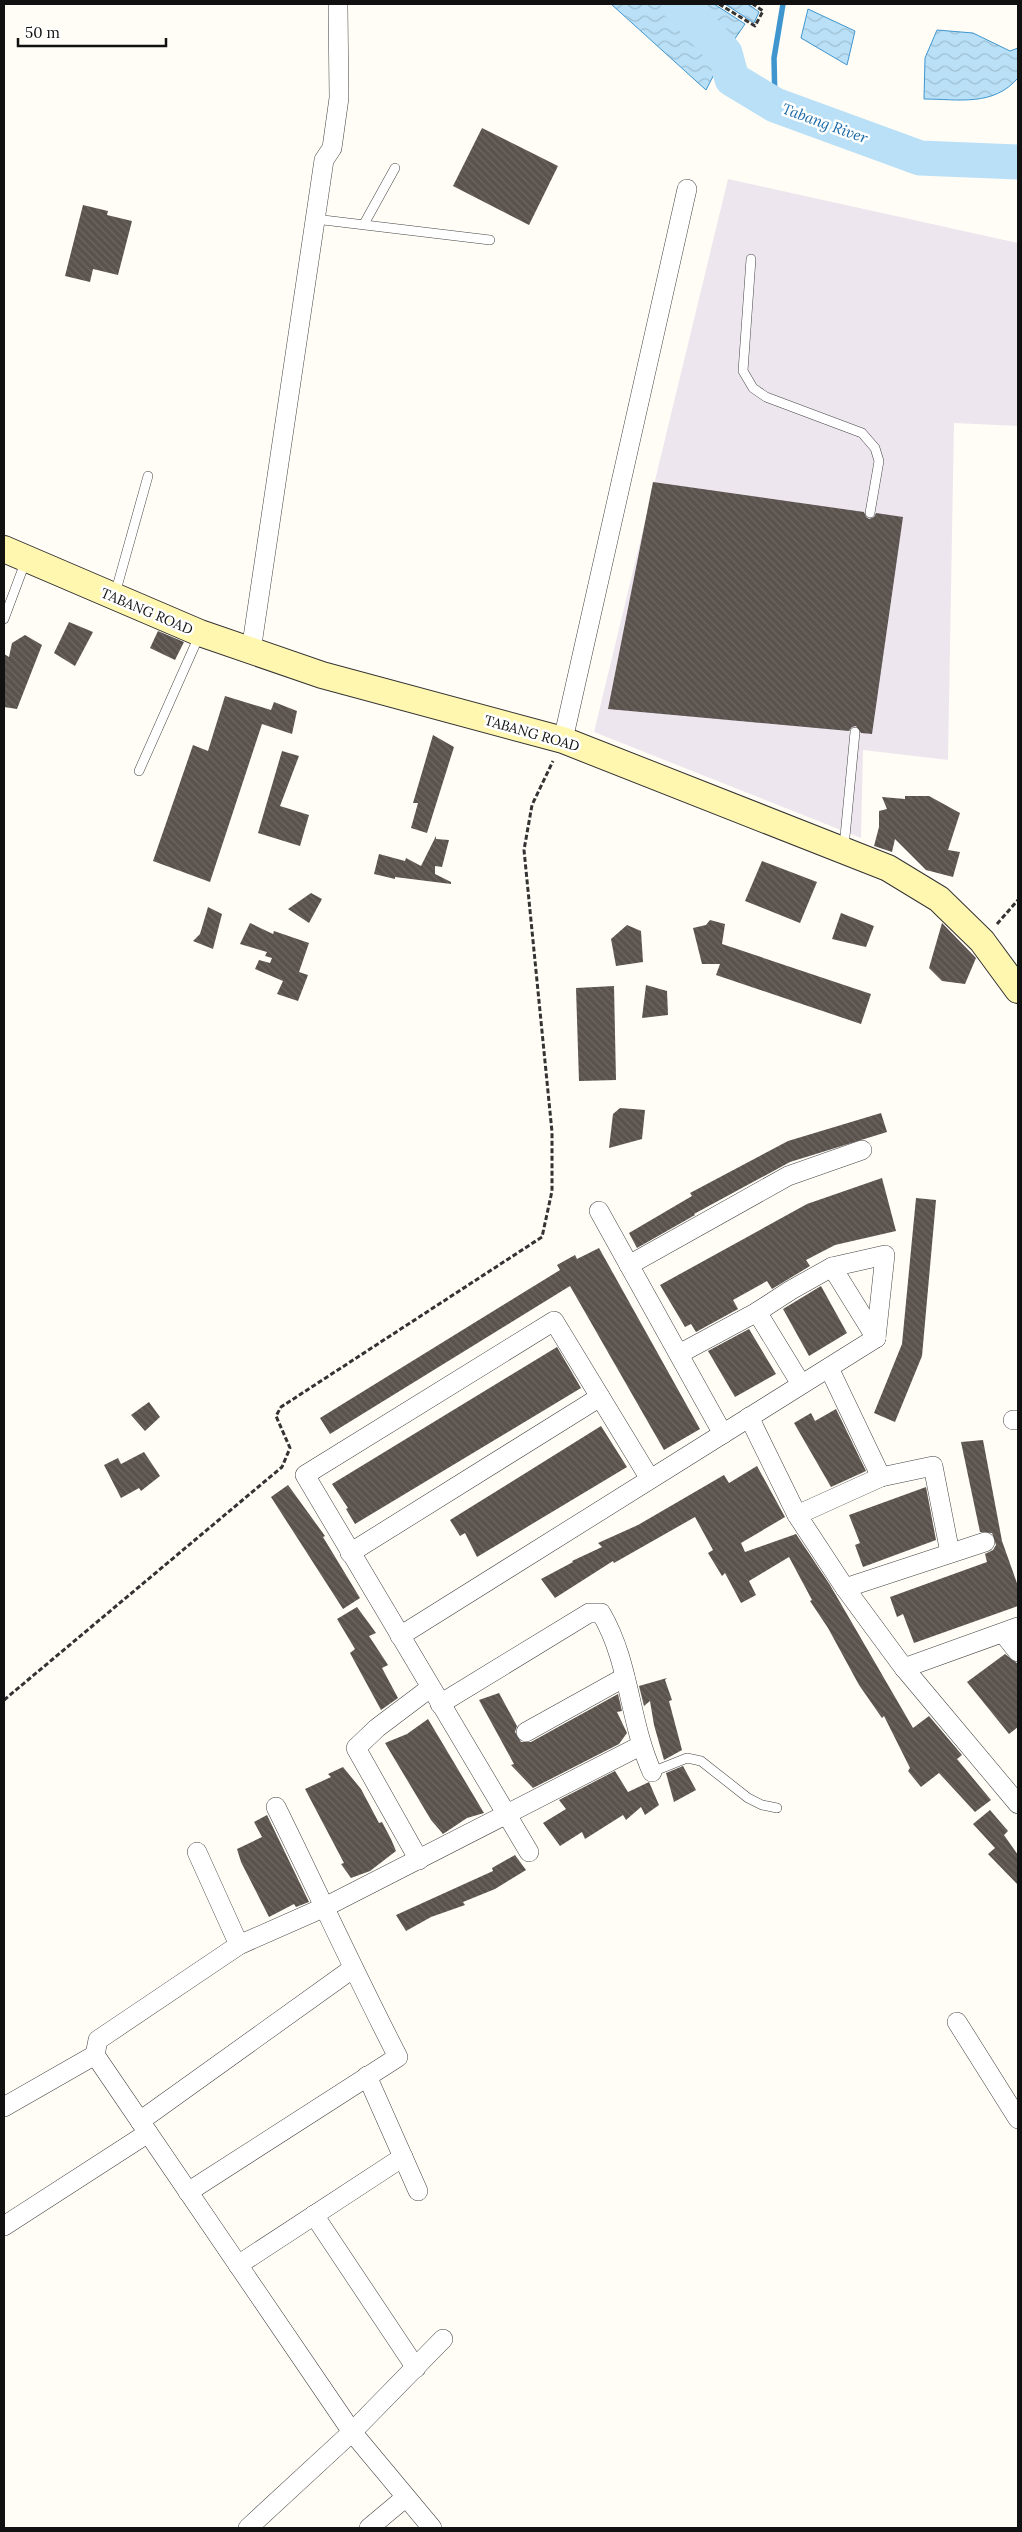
<svg xmlns="http://www.w3.org/2000/svg" width="1022" height="2532" font-family="Lora,serif">
	<style>
		.industrial { fill: #eee6ef }
		.water { fill: url(#water-waves); stroke: #3f96cf }
		.lines { fill: none; stroke-linecap: round; stroke-linejoin: round }
		.stream { stroke: #3f96cf; stroke-width: 5.5 }
		.river { stroke: #b9e0f7; stroke-width: 35 }
		.building { fill: url(#building-back-hatch) }
		.lane-casing { stroke: #444; stroke-width: 10 }
		.street-casing { stroke: #444; stroke-width: 20 }
		.secondary-casing { stroke: #333; stroke-width: 28 }
		.path { stroke: #333; stroke-width: 3; stroke-dasharray: 5 2.5; stroke-linecap: butt }
		.lane { stroke: #fff; stroke-width: 9 }
		.street { stroke: #fff; stroke-width: 19 }
		.secondary { stroke: #fff6b0; stroke-width: 26 }
		.labels { text-anchor: middle; dominant-baseline: central; stroke-width: 5; stroke-linejoin: round; paint-order: stroke }
		.street-label { font-size: 14px; fill: #111; stroke: #fff }
		.water-label { font-size: 15px; font-style: italic; fill: #1768a6; stroke: #fff }
	</style>
	<defs>
		<pattern id="water-waves" width="16" height="10" patternUnits="userSpaceOnUse" patternTransform="scale(1.25)"><rect width="16" height="10" fill="#b9e0f7"/><path d="M0 5q4-4 8 0t8 0" fill="none" stroke="#9ebfd3"/></pattern>
		<pattern id="building-back-hatch" width="6" height="6" patternUnits="userSpaceOnUse" patternTransform="scale(1.25)"><rect width="6" height="6" fill="#5a524d"/><path d="M-1 5l2 2M0 0l6 6M5-1l2 2" fill="none" stroke="#6d6662"/></pattern>
	</defs>
	<rect width="100%" height="100%" fill="#fffdf5"/>
	<path class="industrial" d="M728,179L1018,243V426L954,423L948,760L863,750L861,838L594,732Z"/>
	<g class="water">
		<path d="M611,4H714L745,24L725,53L706,90Z"/>
		<path d="M725,4H748L759,12L754,23Z"/>
		<path d="M808,9L855,31L847,65L801,38Z"/>
		<path d="M937,30L973,33L1010,51L1018,48V78C993,107 958,99 924,99L925,58Z"/>
	</g>
	<g class="lines">
		<path class="stream" d="M775,105L774,58L783,4"/>
		<path class="river" d="M678,4L725,53L732,79L775,105L920,158L1018,162"/>
	</g>
	<g class="building">
		<path d="M482,128L558,166L529,225L453,186Z"/>
		<path d="M83,205L108,211L107,215L132,221L118,275L93,269L90,282L65,276Z"/>
		<path d="M653,482L864,512L866,517L869,519L874,517L876,513L903,517L872,734L861,733L856,726L852,727L849,731L608,709Z"/>
		<path d="M69,622L93,632L75,666L54,653Z"/>
		<path d="M158,631L184,642L175,660L150,648Z"/>
		<path d="M25,635L42,645L17,709L4,707V654L9,657L12,643Z"/>
		<path d="M225,696L271,710L274,702L297,711L292,734L262,724L210,882L153,861L193,745L208,751Z"/>
		<path d="M433,735L454,747L427,833L411,828L418,803H413Z"/>
		<path d="M282,751L299,756L280,806L309,815L300,846L258,833Z"/>
		<path d="M905,796H929L960,813L948,850L960,852L953,877L926,870L895,839L892,852L874,846L879,827V811L887,809L882,797L905,799Z"/>
		<path d="M436,836V839L449,840L442,867L435,866V874L451,882V884L395,877V879L374,874L379,854L405,861L406,858L421,866Z"/>
		<path d="M762,861L817,882L800,923L745,901Z"/>
		<path d="M311,893L322,899L309,923L288,909Z"/>
		<path d="M208,907L222,914L213,949L193,941L200,934Z"/>
		<path d="M841,913L874,926L866,947L832,939Z"/>
		<path d="M710,920L725,924L722,944L871,994L861,1024L716,975L720,964H702L693,928L706,925Z"/>
		<path d="M250,923L273,934L274,931L309,943L299,972L308,975L298,1001L277,994L283,981L255,969L259,960L270,963L272,958L265,956L267,952L240,944Z"/>
		<path d="M942,923L976,958L965,984L942,981L929,968Z"/>
		<path d="M627,925L641,931L643,962L616,966L611,939Z"/>
		<path d="M646,985L667,991L668,1015L642,1018Z"/>
		<path d="M614,986L616,1080L579,1081L576,988Z"/>
		<path d="M620,1108L645,1110L642,1139L609,1148L613,1114Z"/>
		<path d="M881,1113L887,1132L790,1162L694,1214L695,1215L637,1248L629,1233L692,1196L690,1193L788,1141Z"/>
		<path d="M882,1178L896,1231L835,1245L806,1260L810,1266L772,1289L767,1281L733,1300L738,1309L696,1332L691,1324L685,1327L660,1285L807,1204Z"/>
		<path d="M916,1198L936,1200L922,1356L895,1422L874,1413L902,1344Z"/>
		<path d="M599,1248L700,1429L664,1450L570,1286L330,1434L320,1418L560,1270L557,1265L575,1255L577,1259Z"/>
		<path d="M821,1286L847,1333L809,1356L783,1309Z"/>
		<path d="M749,1329L776,1374L735,1397L708,1351Z"/>
		<path d="M557,1347L581,1388L355,1524L346,1509L348,1508L332,1484Z"/>
		<path d="M149,1402L160,1417L145,1431L131,1415Z"/>
		<path d="M836,1409L866,1471L831,1487L794,1423L811,1413L815,1421Z"/>
		<path d="M601,1426L627,1467L477,1557L465,1533L460,1536L450,1520Z"/>
		<path d="M983,1440L1002,1541L1018,1586V1606L914,1643L903,1614L897,1617L890,1597L987,1562L985,1554L993,1550L996,1545L992,1533L980,1532L961,1442Z"/>
		<path d="M144,1452L160,1476L141,1491L139,1488L121,1498L104,1465L118,1458L121,1464Z"/>
		<path d="M757,1466L785,1517L741,1543L745,1552L796,1534L830,1585L913,1728L929,1716L962,1755L957,1759L991,1800L975,1812L939,1773L921,1787L908,1771L910,1768L884,1716L882,1718L859,1685L828,1628L810,1601L812,1600L789,1557L749,1581L756,1595L741,1603L725,1573L722,1576L708,1553L713,1550L695,1517L614,1563L613,1561L555,1598L541,1579L573,1562L572,1561L602,1547L598,1543L638,1525L724,1475L729,1483Z"/>
		<path d="M288,1485L325,1536L323,1537L360,1598L343,1609L271,1497Z"/>
		<path d="M926,1487L936,1540L863,1567L855,1545L860,1543L849,1515Z"/>
		<path d="M357,1607L376,1633L369,1636L388,1665L382,1668L398,1698L381,1710L350,1653L355,1649L337,1619Z"/>
		<path d="M1005,1654L1018,1664V1727L1009,1734L967,1682Z"/>
		<path d="M667,1678L665,1680L672,1700L669,1701L682,1750L664,1760L654,1725L650,1701L644,1706L639,1686Z"/>
		<path d="M499,1693L517,1726L515,1732L521,1742H531L618,1694L622,1711L617,1712L627,1733L619,1744L533,1788L511,1765L514,1764L479,1700Z"/>
		<path d="M428,1719L484,1813L467,1818L443,1834L431,1820L385,1743L407,1734Z"/>
		<path d="M683,1766L696,1790L674,1802L666,1773Z"/>
		<path d="M343,1767L361,1789L379,1823L382,1822L391,1839L396,1851L370,1871L351,1878L341,1864L344,1863L305,1789L331,1777L328,1774Z"/>
		<path d="M615,1771L628,1792L649,1782L659,1805L645,1815L641,1807L626,1820L623,1815L585,1839L582,1832L560,1846L543,1823L566,1809L559,1800Z"/>
		<path d="M990,1810L1008,1831L1004,1835L1018,1855V1885L988,1854L995,1848L973,1824Z"/>
		<path d="M267,1815L309,1902L296,1907L294,1904L269,1917L241,1862L237,1849L262,1837L254,1822Z"/>
		<path d="M515,1855L526,1870L495,1889L463,1902L465,1905L431,1917L406,1931L396,1915L493,1871L492,1868Z"/>
	</g>
	<g class="lines">
		<defs>
			<g id="lane">
				<path d="M315,219L490,240"/>
				<path d="M364,224L395,168"/>
				<path d="M751,259L743,371L753,388L766,397L862,433L875,448L879,461L870,513"/>
				<path d="M115,594L148,476"/>
				<path d="M4,619L26,560"/>
				<path d="M139,771L199,636"/>
				<path d="M844,847L855,732"/>
				<path d="M652,1772L687,1758L701,1761L748,1798L762,1805L777,1808"/>
			</g>
			<g id="street">
				<path d="M251,651L324,160L332,148L339,98L338,6"/>
				<path d="M563,740L687,189"/>
				<path d="M599,1211L723,1434"/>
				<path d="M629,1265L788,1176L862,1150"/>
				<path d="M832,1267L876,1338"/>
				<path d="M757,1312L801,1384"/>
				<path d="M679,1354L757,1312L791,1290L832,1267L885,1255L876,1338"/>
				<path d="M829,1368L881,1477"/>
				<path d="M749,1417L797,1515L845,1588L904,1668L1018,1627"/>
				<path d="M1013,1420H1018"/>
				<path d="M797,1515L881,1477L933,1466L950,1553"/>
				<path d="M350,1553L600,1397"/>
				<path d="M845,1588L985,1542"/>
				<path d="M1003,1633L1018,1652"/>
				<path d="M400,1636L876,1338"/>
				<path d="M904,1668L1018,1804"/>
				<path d="M440,1704L589,1613H601C630,1662 629,1721 652,1772"/>
				<path d="M526,1732L625,1677"/>
				<path d="M197,1852L239,1945"/>
				<path d="M529,1852L305,1475L554,1321L650,1479"/>
				<path d="M419,1860L356,1748L377,1728L430,1688"/>
				<path d="M957,2022L1018,2119"/>
				<path d="M367,2076L418,2191"/>
				<path d="M4,2107L95,2055"/>
				<path d="M140,2121L352,1969"/>
				<path d="M188,2192L398,2057C355,1974 317,1890 276,1807"/>
				<path d="M314,2215L416,2368"/>
				<path d="M4,2226L148,2133"/>
				<path d="M238,2265L403,2157"/>
				<path d="M248,2528L352,2432L443,2339"/>
				<path d="M369,2528L406,2497"/>
				<path d="M432,2528L352,2432L95,2055L98,2040L239,1945L325,1907L640,1746"/>
			</g>
			<path id="secondary" d="M4,549L200,633L322,675L563,740L888,868L939,899L982,941L1018,990"/>
		</defs>
		<use href="#lane" class="lane-casing"/>
		<use href="#street" class="street-casing"/>
		<use href="#secondary" class="secondary-casing"/>
		<g class="path">
			<path d="M719,4L755,26L763,11L753,4"/>
			<path d="M997,924L1018,900"/>
			<path d="M4,1700L282,1467L290,1448L276,1416L281,1407L542,1237L552,1191V1132L524,850L532,805L553,761"/>
		</g>
		<use href="#lane" class="lane"/>
		<use href="#street" class="street"/>
		<use href="#secondary" class="secondary"/>
	</g>
	<g class="labels">
		<g class="street-label">
			<text transform="translate(147 611) rotate(23)">TABANG ROAD</text>
			<text transform="translate(532 733) rotate(16)">TABANG ROAD</text>
		</g>
		<g class="water-label">
			<text transform="translate(825 123) rotate(20)">Tabang River</text>
		</g>
	</g>
	<rect width="1022" height="2532" fill="none" stroke="#111111" stroke-width="10"/>
	<path d="M18 38v8h148v-8" fill="none" stroke="#111111" stroke-width="2.5"/>
	<text x="25" y="38" font-size="15" fill="#111111" stroke="#ffffff" stroke-width="4" paint-order="stroke">50 m</text>
</svg>
